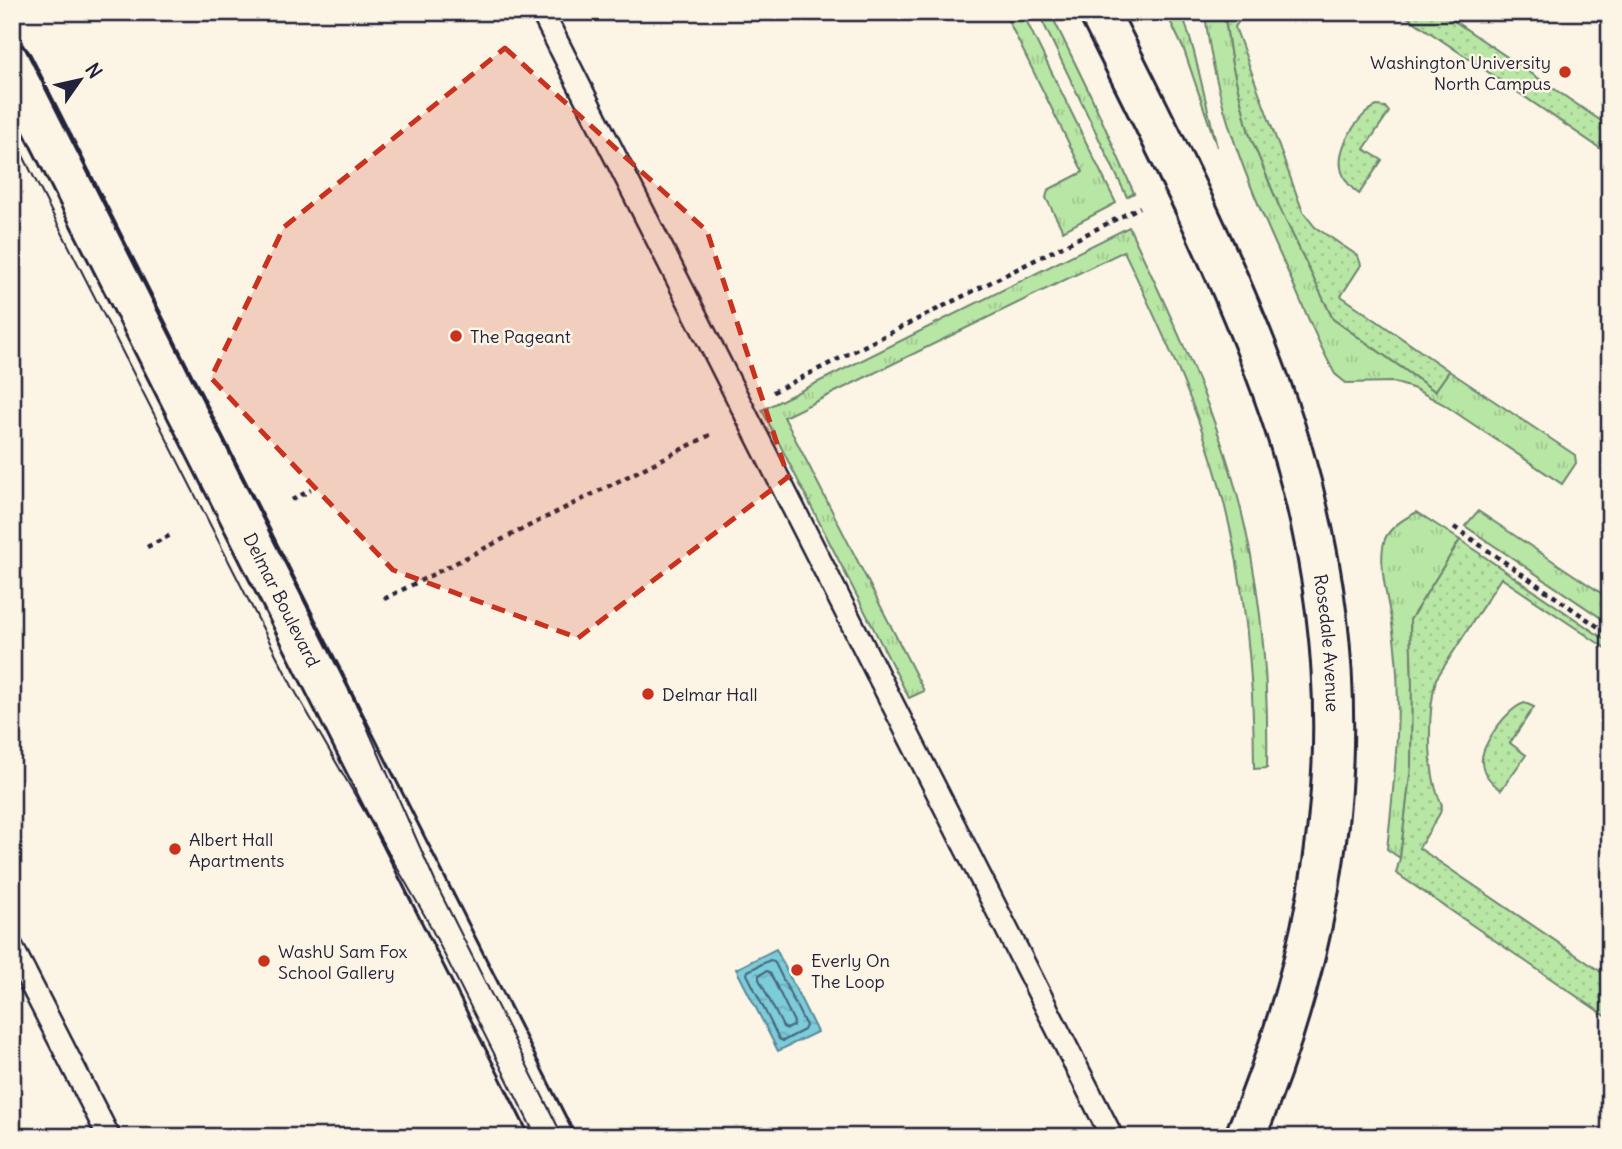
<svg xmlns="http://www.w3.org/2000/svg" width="1622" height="1149" font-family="Delius,sans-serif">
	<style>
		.grass { fill: url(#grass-tufts); stroke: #6d8470; stroke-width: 2 }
		.garden { fill: url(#garden-dots); stroke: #6d8470; stroke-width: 2 }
		.water { fill: url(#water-ripples); stroke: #59889a; stroke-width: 2 }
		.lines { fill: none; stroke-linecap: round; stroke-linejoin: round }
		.shore { stroke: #46667a; stroke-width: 2 }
		.lane-casing { stroke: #22223b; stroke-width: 26 }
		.secondary-casing { stroke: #22223b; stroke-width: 44 }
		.path { stroke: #22223b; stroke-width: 4.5; stroke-dasharray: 5 5; stroke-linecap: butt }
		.lane { stroke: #fcf5e5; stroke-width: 21 }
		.secondary { stroke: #fcf5e5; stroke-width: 38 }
		.tram { stroke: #22223b; stroke-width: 2 }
		.marked { fill: #c8321e; fill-opacity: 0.2; stroke: #c8321e; stroke-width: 5; stroke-dasharray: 14 9; stroke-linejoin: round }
		.poi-dot { fill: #c8321e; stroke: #fcf5e5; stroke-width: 2.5 }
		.labels { text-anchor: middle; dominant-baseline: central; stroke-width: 5; stroke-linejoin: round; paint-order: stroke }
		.poi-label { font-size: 18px; fill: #22223b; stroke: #fcf5e5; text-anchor: start }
		.street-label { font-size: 18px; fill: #22223b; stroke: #fcf5e5 }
	</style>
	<defs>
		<pattern id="grass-tufts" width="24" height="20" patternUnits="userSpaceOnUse" patternTransform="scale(1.75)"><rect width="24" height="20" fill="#b8e6a4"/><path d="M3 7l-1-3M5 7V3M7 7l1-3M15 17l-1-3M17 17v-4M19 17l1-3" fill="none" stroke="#9ec58e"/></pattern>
		<pattern id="garden-dots" width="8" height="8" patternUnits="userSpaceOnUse" patternTransform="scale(1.75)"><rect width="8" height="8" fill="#b8e6a4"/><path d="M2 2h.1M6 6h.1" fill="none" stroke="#9ec58e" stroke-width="1.8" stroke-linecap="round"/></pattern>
		<pattern id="water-ripples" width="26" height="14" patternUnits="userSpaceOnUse" patternTransform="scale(1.75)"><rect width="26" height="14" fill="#7dccd9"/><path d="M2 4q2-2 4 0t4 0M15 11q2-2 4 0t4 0" fill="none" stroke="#6cafbb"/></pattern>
	</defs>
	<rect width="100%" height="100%" fill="#fcf5e5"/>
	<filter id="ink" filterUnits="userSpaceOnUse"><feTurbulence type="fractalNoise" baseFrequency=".0143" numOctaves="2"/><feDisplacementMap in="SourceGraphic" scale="14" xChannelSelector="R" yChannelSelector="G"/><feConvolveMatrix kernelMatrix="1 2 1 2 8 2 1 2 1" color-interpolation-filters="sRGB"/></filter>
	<g filter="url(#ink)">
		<g class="grass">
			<path d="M1004,12H1022L1116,203L1063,231L1046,198L1048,190L1083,172Z"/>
			<path d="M1038,12H1050L1092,98L1134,193L1127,197Z"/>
			<path d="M1166,12H1182L1194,52L1217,147L1184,50Z"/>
			<path d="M1205,12H1224L1232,64L1249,133L1279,206L1333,319L1435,391L1449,371L1575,455L1576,463L1562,484L1443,404L1415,389L1393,382L1346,383L1335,374C1317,341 1303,306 1288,272C1250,189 1214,104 1205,12Z"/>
			<path d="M1129,227C1168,310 1209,395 1234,483C1260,575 1269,673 1267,768L1254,769C1254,676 1245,578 1220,488C1198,406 1160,327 1124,251L784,417L924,691L909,698L762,410Z"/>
			<path d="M1478,511L1610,599V624L1465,526Z"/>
			<path d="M1417,512L1460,540L1410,620L1412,685L1411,767L1400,858L1387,849C1395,774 1404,699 1392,624C1388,601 1377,561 1385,539C1390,527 1407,517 1417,512Z"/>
		</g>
		<g class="garden">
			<path d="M1224,12H1245L1235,27L1303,212L1315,227L1358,256L1361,265L1341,296L1449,371L1435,391L1333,319L1279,206L1249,133L1232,64Z"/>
			<path d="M1400,12H1441L1610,127V155Z"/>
			<path d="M1377,106L1385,107L1389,112L1364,149L1382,160L1359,194C1351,188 1345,182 1342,172C1335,150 1357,114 1377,106Z"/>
			<path d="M1460,540L1610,643V651L1501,578L1436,679C1428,712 1426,774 1442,805L1440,813L1419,848L1610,978V1019L1396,873L1400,858L1411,767L1412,685L1410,620Z"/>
			<path d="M1525,703L1534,707L1510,743L1526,755L1501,790C1493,784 1483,774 1482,763C1479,746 1509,706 1525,703Z"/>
		</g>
		<path class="water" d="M776,949L817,1032L778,1051L736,969Z"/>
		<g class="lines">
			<g class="shore">
				<path d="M770,960L774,961L806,1026L804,1030L783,1041L779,1039L747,974L748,971Z"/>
				<path d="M767,971L770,973L794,1022L793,1026L787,1029L783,1027L759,979V975Z"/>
			</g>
			<defs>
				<g id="lane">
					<path d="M542,12L1112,1137"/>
					<path d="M12,947L109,1137"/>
				</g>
				<g id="secondary">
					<path id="s1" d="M1099,12C1160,134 1223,256 1270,384C1365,643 1350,884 1245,1137"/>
					<path id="s2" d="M12,64L553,1137"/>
				</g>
			</defs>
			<use href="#lane" class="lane-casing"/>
			<use href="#secondary" class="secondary-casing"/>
			<g class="path">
				<path d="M773,392L1140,207"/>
				<path d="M292,500L311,490"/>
				<path d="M1454,527L1610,635"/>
				<path d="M147,547L173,534"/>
				<path d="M384,599L714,433"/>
			</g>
			<use href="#lane" class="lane"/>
			<use href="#secondary" class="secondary"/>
			<g class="tram">
				<path d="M12,23L363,718L438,888L563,1137"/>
				<path d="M12,134L292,686L425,916L536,1137"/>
			</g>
		</g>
	</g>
	<path class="marked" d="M505,48L707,231L788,477L578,638L393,570L211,378L284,227Z"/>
	<g class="poi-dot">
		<circle cx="1565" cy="72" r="7"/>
		<circle cx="456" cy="336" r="7"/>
		<circle cx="648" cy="694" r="7"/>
		<circle cx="175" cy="849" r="7"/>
		<circle cx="264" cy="961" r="7"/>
		<circle cx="797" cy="970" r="7"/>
	</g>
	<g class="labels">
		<g class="poi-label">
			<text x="1551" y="62" text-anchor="end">Washington University<tspan x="1551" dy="21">North Campus</tspan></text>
			<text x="470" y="336">The Pageant</text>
			<text x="662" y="694">Delmar Hall</text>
			<text x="189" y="839">Albert Hall<tspan x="189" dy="21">Apartments</tspan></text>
			<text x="278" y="951">WashU Sam Fox<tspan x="278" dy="21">School Gallery</tspan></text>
			<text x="811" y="960">Everly On<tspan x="811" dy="21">The Loop</tspan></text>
		</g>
		<g class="street-label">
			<text stroke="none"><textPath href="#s2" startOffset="600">Delmar Boulevard</textPath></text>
			<text stroke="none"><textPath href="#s1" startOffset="676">Rosedale Avenue</textPath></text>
		</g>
	</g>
	<rect width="1622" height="1149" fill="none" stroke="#fcf5e5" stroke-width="42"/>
	<rect x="21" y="21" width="1580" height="1107" fill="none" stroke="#22223b" stroke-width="2.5" filter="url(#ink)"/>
	<g transform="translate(80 80) rotate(56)" stroke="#fcf5e5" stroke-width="5" paint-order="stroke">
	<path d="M0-5L12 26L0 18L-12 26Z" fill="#22223b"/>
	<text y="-10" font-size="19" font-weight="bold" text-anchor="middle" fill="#22223b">N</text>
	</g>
</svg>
